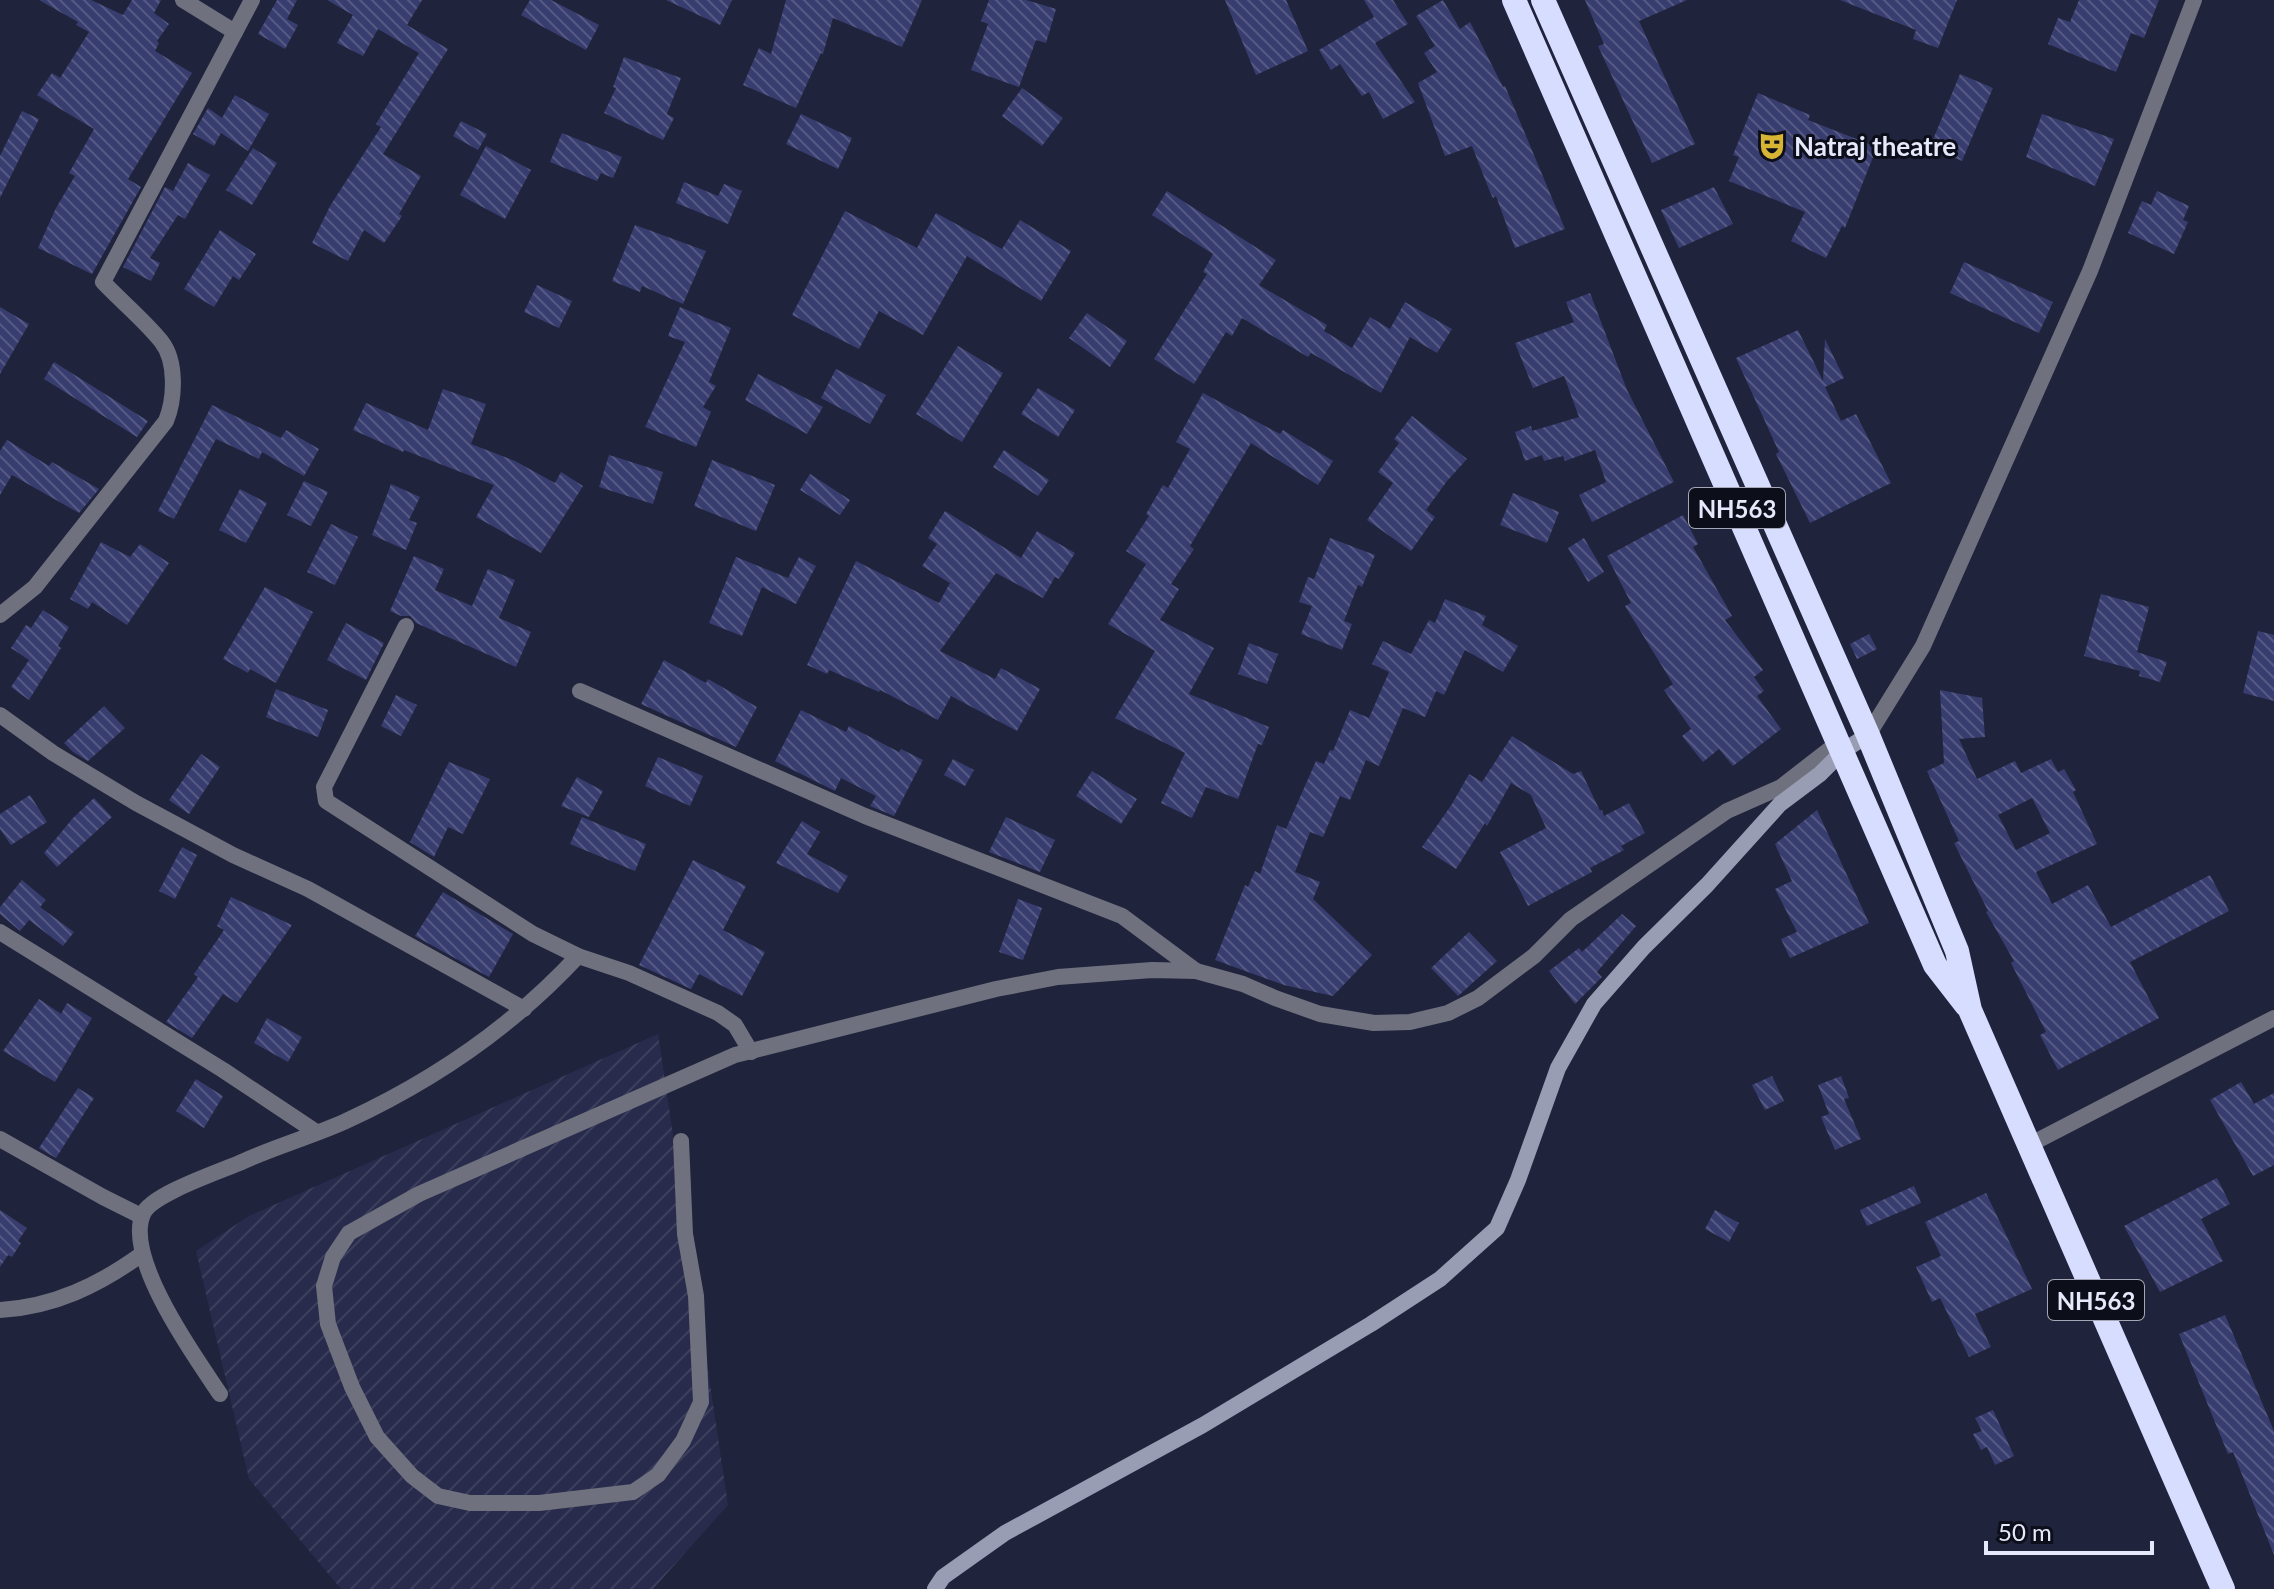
<svg xmlns="http://www.w3.org/2000/svg" width="2274" height="1589" font-family="Lato,sans-serif">
	<style>
		.industrial { fill: url(#industrial-furrows) }
		.building { fill: url(#building-back-hatch); fill-rule: evenodd }
		.lines { fill: none; stroke-linecap: round; stroke-linejoin: round }
		.street { stroke: #6f717f; stroke-width: 16 }
		.secondary { stroke: #999db3; stroke-width: 16 }
		.highway { stroke: #d7ddff; stroke-width: 24 }
		.labels { text-anchor: middle; dominant-baseline: central; stroke-width: 6; stroke-linejoin: round; paint-order: stroke }
		.shield { fill: #0c0e19; stroke: #a5a7b7; stroke-width: 2 }
		.shield-label { font-size: 24px; font-weight: bold; fill: #e6e9fb }
		.poi-label { font-size: 26px; font-weight: bold; fill: #e6e9fb; stroke: #0c0e19; text-anchor: start }
	</style>
	<defs>
		<pattern id="industrial-furrows" width="10" height="10" patternUnits="userSpaceOnUse" patternTransform="scale(2)"><rect width="10" height="10" fill="#282b4b"/><path d="M-1 1l2-2M0 10L10 0M9 11l2-2" fill="none" stroke="#3d405d"/></pattern>
		<pattern id="building-back-hatch" width="6" height="6" patternUnits="userSpaceOnUse" patternTransform="scale(2)"><rect width="6" height="6" fill="#383d6f"/><path d="M-1 5l2 2M0 0l6 6M5-1l2 2" fill="none" stroke="#555984"/></pattern>
	</defs>
	<rect width="100%" height="100%" fill="#20233c"/>
	<path class="industrial" d="M658,1034L728,1505L653,1589H341L249,1479L196,1251L249,1216Z"/>
	<g class="building">
		<path d="M39,0H91L123,15L132,0H161L154,13L169,24L157,41L159,43L155,51L192,73L128,179L141,187L92,274L38,248L56,208L75,176L69,173L94,129L37,95L52,73L60,78L89,32L76,25L78,22Z"/>
		<path d="M277,0H297L287,19L298,25L285,49L258,34Z"/>
		<path d="M327,0H422L407,25L448,49L383,154L421,176L399,214L402,216L384,243L364,230L348,261L312,243L330,206L381,127L376,124L419,53L378,29L363,56L337,43L353,15Z"/>
		<path d="M530,0H551L599,25L586,50L521,15Z"/>
		<path d="M666,0H732L720,25Z"/>
		<path d="M786,0H922L902,47L833,18L823,54L821,53L796,108L743,85L759,48L771,54Z"/>
		<path d="M989,0H1026L1056,9L1046,43L1036,40L1019,87L971,70L988,24L981,21Z"/>
		<path d="M1225,0H1286L1308,51L1256,75Z"/>
		<path d="M1364,0H1393L1408,24L1375,43L1415,102L1383,119L1369,92L1362,96L1340,64L1331,70L1319,50L1374,17Z"/>
		<path d="M1443,0L1460,29L1470,22L1503,87L1505,86L1565,229L1515,248L1496,196L1493,198L1490,192L1472,146L1445,156L1418,83L1437,72L1424,53L1435,46L1416,16Z"/>
		<path d="M1585,0H1687L1639,21L1695,144L1652,163L1598,46L1604,44Z"/>
		<path d="M1840,0H1957L1938,48L1913,39L1916,30Z"/>
		<path d="M2079,0H2159L2144,38L2131,33L2116,72L2048,44L2058,18L2070,22Z"/>
		<path d="M624,57L681,78L667,114L674,118L663,140L604,113L616,88L613,87Z"/>
		<path d="M1960,74L1993,88L1962,161L1930,147Z"/>
		<path d="M1022,88L1063,118L1042,146L1002,116Z"/>
		<path d="M1758,93L1810,115L1808,120L1877,147L1845,228L1842,226L1826,258L1791,241L1805,212L1729,181L1739,157L1733,155Z"/>
		<path d="M235,95L269,114L248,151L221,133L214,146L193,134L208,108L222,118Z"/>
		<path d="M22,111L39,119L0,198V156Z"/>
		<path d="M801,114L852,138L838,169L786,144Z"/>
		<path d="M2042,114L2114,139L2095,186L2026,157Z"/>
		<path d="M461,121L487,134L478,150L453,136Z"/>
		<path d="M562,133L622,157L613,178L601,173L597,181L550,162Z"/>
		<path d="M486,146L531,170L505,219L460,195Z"/>
		<path d="M253,148L277,163L252,205L226,190Z"/>
		<path d="M188,163L210,175L185,219L178,215L150,258L160,263L151,281L123,267L165,187L173,191Z"/>
		<path d="M684,182L718,196L724,184L742,191L728,224L676,203Z"/>
		<path d="M1714,187L1733,224L1679,248L1661,210Z"/>
		<path d="M1167,191L1276,260L1259,285L1327,325L1324,331L1352,348L1370,317L1390,329L1405,302L1452,329L1437,353L1410,337L1381,393L1311,353L1308,357L1242,318L1232,336L1226,332L1194,384L1154,359L1207,274L1203,272L1213,254L1152,215Z"/>
		<path d="M2157,191L2189,206L2183,220L2188,222L2174,254L2128,233L2142,201L2151,205Z"/>
		<path d="M845,211L917,248L936,213L1002,249L1020,220L1071,251L1041,301L967,256L923,335L879,311L859,349L792,315Z"/>
		<path d="M635,225L706,251L683,304L642,286L640,292L612,281Z"/>
		<path d="M220,230L256,254L239,280L233,276L214,307L184,289Z"/>
		<path d="M1964,262L2053,302L2039,333L1950,293Z"/>
		<path d="M537,285L572,301L559,328L524,312Z"/>
		<path d="M1590,293L1627,390L1674,482L1592,522L1579,495L1606,482L1595,450L1565,461L1563,456L1544,461L1542,455L1525,461L1515,432L1531,426L1532,431L1579,417L1564,376L1533,388L1515,343L1574,322L1566,302Z"/>
		<path d="M0,307L29,324L0,374Z"/>
		<path d="M680,307L731,328L709,382L716,386L703,407L711,412L696,447L645,427L685,342L668,336Z"/>
		<path d="M1087,313L1127,341L1110,367L1069,338Z"/>
		<path d="M1798,330L1823,381L1825,339L1844,378L1825,387L1841,421L1856,414L1891,483L1810,523L1776,454L1779,452L1736,358Z"/>
		<path d="M958,346L1003,373L962,442L916,414Z"/>
		<path d="M54,362L148,421L137,437L44,379Z"/>
		<path d="M836,369L886,395L870,424L821,398Z"/>
		<path d="M758,374L823,407L807,434L745,400Z"/>
		<path d="M1038,388L1075,410L1058,437L1021,414Z"/>
		<path d="M443,389L486,404L471,444L515,461L555,483L561,472L583,486L541,553L476,517L494,485L404,450L403,452L353,430L366,403L428,430Z"/>
		<path d="M1203,393L1280,434L1283,430L1333,461L1318,485L1251,443L1190,546L1194,549L1171,584L1179,589L1160,620L1214,648L1189,694L1269,727L1262,745L1258,744L1238,799L1206,787L1192,818L1161,803L1185,753L1115,718L1155,651L1108,624L1146,564L1126,551L1149,516L1146,514L1163,485L1168,488L1190,449L1176,442Z"/>
		<path d="M212,405L281,438L286,430L319,449L304,476L262,452L259,459L216,439L174,519L158,511Z"/>
		<path d="M1412,416L1467,459L1447,481L1426,510L1435,517L1411,551L1367,520L1393,483L1378,472L1399,443L1394,439Z"/>
		<path d="M7,440L49,466L52,462L99,489L79,513L12,475L0,495V451Z"/>
		<path d="M1004,450L1049,480L1038,496L993,467Z"/>
		<path d="M609,455L663,472L653,504L599,487Z"/>
		<path d="M712,460L775,485L756,531L694,506Z"/>
		<path d="M810,474L850,500L840,515L800,490Z"/>
		<path d="M304,481L328,492L311,526L287,515Z"/>
		<path d="M391,484L420,497L409,520L417,523L406,550L372,535Z"/>
		<path d="M240,489L267,503L246,543L219,530Z"/>
		<path d="M1513,493L1559,512L1547,543L1500,525Z"/>
		<path d="M945,511L1021,558L1037,531L1075,553L1059,579L1055,577L1043,598L996,573L940,651L995,679L1001,668L1040,689L1017,731L951,696L938,720L880,690L879,692L829,670L827,674L807,665L856,561L939,603L950,583L922,566L937,544L928,538Z"/>
		<path d="M1683,515L1698,544L1693,547L1732,616L1725,620L1763,670L1754,677L1764,691L1757,696L1781,729L1733,766L1719,749L1703,762L1682,736L1691,729L1664,690L1673,684L1625,606L1631,603L1607,556Z"/>
		<path d="M331,524L358,537L335,585L307,572Z"/>
		<path d="M1330,538L1375,555L1362,587L1358,585L1344,621L1352,624L1342,650L1301,634L1312,606L1299,602L1308,577L1314,579Z"/>
		<path d="M1584,538L1604,572L1588,582L1568,548Z"/>
		<path d="M101,542L130,557L140,544L169,563L127,625L92,602L88,609L70,599Z"/>
		<path d="M414,556L444,569L435,590L472,606L488,569L515,580L499,618L531,632L516,667L416,623L410,616H401L390,611Z"/>
		<path d="M736,557L788,578L799,557L816,566L796,604L762,587L742,636L709,623Z"/>
		<path d="M265,587L313,612L276,683L250,669L248,673L223,659Z"/>
		<path d="M2101,594L2149,607L2137,652L2167,662L2160,682L2139,676L2140,671L2084,656Z"/>
		<path d="M1445,599L1486,616L1482,625L1518,646L1503,672L1465,650L1444,695L1436,691L1425,717L1403,708L1379,766L1366,760L1350,800L1340,796L1323,837L1310,832L1295,872L1320,882L1313,899L1372,955L1333,996L1284,985L1215,960L1245,885L1248,887L1255,871L1260,874L1277,825L1286,829L1316,761L1324,764L1330,750L1333,751L1350,710L1369,718L1389,672L1372,664L1383,641L1411,654L1429,620L1435,623Z"/>
		<path d="M43,610L69,627L58,646L61,648L29,700L11,687L29,660L11,648L26,625L31,628Z"/>
		<path d="M346,623L384,643L366,680L327,660Z"/>
		<path d="M2258,631L2274,635V701L2243,693Z"/>
		<path d="M1869,634L1877,649L1857,659L1850,644Z"/>
		<path d="M1249,643L1278,654L1267,684L1238,674Z"/>
		<path d="M664,660L706,683L708,679L757,707L736,747L641,704Z"/>
		<path d="M276,689L328,710L318,737L266,717Z"/>
		<path d="M1940,690L1982,698L1985,737L1959,739L1977,779L2015,761L2021,773L2051,759L2058,772L2064,769L2076,790L2073,792L2097,844L2036,872L2052,904L2088,885L2111,927L2210,875L2229,911L2130,962L2159,1018L2058,1070L2040,1035L2046,1032L2011,963L2014,961L1986,912L1988,911L1954,843L1959,841L1927,771L1944,763ZM2032,798L2050,833L2016,850L1998,815Z"/>
		<path d="M396,695L417,705L401,736L381,726Z"/>
		<path d="M104,706L125,728L88,761L73,752L64,743Z"/>
		<path d="M801,710L846,732L849,726L899,752L901,749L923,760L894,816L870,806L876,796L841,778L835,791L775,761Z"/>
		<path d="M1512,736L1573,774L1581,771L1600,811L1602,810L1604,816L1629,803L1645,833L1621,846L1624,850L1590,868L1592,872L1528,906L1500,852L1546,828L1531,795L1511,783L1487,826L1485,823L1456,869L1422,847L1452,804L1469,774L1482,782Z"/>
		<path d="M201,754L220,767L189,814L169,800Z"/>
		<path d="M658,757L703,776L690,806L645,786Z"/>
		<path d="M953,759L974,770L965,786L944,775Z"/>
		<path d="M449,762L490,779L463,834L448,827L434,857L410,842Z"/>
		<path d="M1092,771L1137,799L1121,824L1076,796Z"/>
		<path d="M577,777L603,791L589,817L561,806Z"/>
		<path d="M30,795L47,822L11,845L0,829V814Z"/>
		<path d="M94,798L112,817L57,867L44,853L73,818Z"/>
		<path d="M1817,810L1869,923L1790,958L1781,939L1797,932L1775,889L1792,881L1775,844Z"/>
		<path d="M582,817L646,844L635,871L570,844Z"/>
		<path d="M1006,817L1055,840L1040,872L989,852Z"/>
		<path d="M802,821L820,832L807,854L848,876L838,893L776,863Z"/>
		<path d="M182,847L197,855L175,899L159,891Z"/>
		<path d="M693,860L746,886L723,930L765,952L742,996L699,974L691,989L639,965Z"/>
		<path d="M22,880L46,900L40,907L74,932L63,946L29,920L20,931L0,914V907Z"/>
		<path d="M443,892L513,934L489,977L415,936Z"/>
		<path d="M231,897L292,925L237,1003L223,994L192,1038L166,1022L198,977L194,974L224,930L217,926Z"/>
		<path d="M1018,899L1042,908L1023,960L999,952Z"/>
		<path d="M1622,914L1636,926L1597,972L1602,977L1575,1004L1549,971L1579,948L1582,952Z"/>
		<path d="M1469,932L1497,961L1458,996L1431,968Z"/>
		<path d="M39,999L61,1014L67,1003L92,1018L55,1082L3,1051Z"/>
		<path d="M267,1018L302,1037L288,1062L254,1043Z"/>
		<path d="M1772,1076L1784,1101L1765,1110L1752,1085Z"/>
		<path d="M1841,1076L1849,1098L1844,1099L1861,1139L1835,1150L1821,1117L1829,1114L1818,1085Z"/>
		<path d="M196,1079L223,1096L204,1128L176,1111Z"/>
		<path d="M2241,1082L2254,1104L2274,1093V1165L2253,1176L2210,1100Z"/>
		<path d="M78,1088L94,1098L56,1158L39,1148Z"/>
		<path d="M2217,1178L2230,1204L2201,1219L2223,1261L2160,1292L2124,1226Z"/>
		<path d="M1914,1186L1921,1203L1867,1226L1860,1210Z"/>
		<path d="M1986,1193L2032,1289L1975,1314L1991,1347L1969,1357L1940,1298L1932,1302L1916,1267L1941,1256L1925,1222Z"/>
		<path d="M0,1210L27,1228L18,1241L21,1243L12,1257L8,1255L0,1267Z"/>
		<path d="M1715,1210L1739,1223L1729,1242L1705,1229Z"/>
		<path d="M2225,1315L2274,1431V1555L2233,1452L2228,1454L2179,1334Z"/>
		<path d="M1993,1410L2014,1456L1995,1465L1987,1447L1981,1450L1973,1434L1982,1431L1975,1418Z"/>
	</g>
	<g class="lines">
		<g class="street">
			<path d="M183,0L235,32"/>
			<path d="M0,615L35,587L166,421C175,399 177,361 161,341C145,321 121,301 103,282L252,0"/>
			<path d="M406,626L324,787L326,801L533,934L578,956L629,973L718,1013L735,1025L751,1052"/>
			<path d="M580,691L865,816L1122,916L1196,971"/>
			<path d="M0,715L53,753L136,803L233,855L308,889L524,1009"/>
			<path d="M1868,735L1923,646L2090,271L2194,0"/>
			<path d="M0,932L223,1070L316,1132"/>
			<path d="M0,1139L103,1197L141,1216"/>
			<path d="M681,1141L685,1234L696,1296L701,1402L683,1441L658,1475L633,1492L539,1503H470L438,1496L412,1476L377,1437L352,1387L328,1324L324,1286L333,1257L349,1233L419,1194L735,1055L996,989L1058,977L1152,970L1196,971L1243,984L1275,998L1320,1014L1374,1023L1410,1022L1448,1013L1478,998L1534,956L1571,919L1727,811L1781,787L1839,742"/>
			<path d="M2029,1145L2274,1018"/>
			<path d="M0,1310C54,1307 99,1285 142,1254"/>
			<path d="M220,1394C195,1357 124,1258 143,1214C151,1194 222,1171 244,1161C277,1146 313,1136 346,1121C435,1080 511,1028 578,956"/>
		</g>
		<path class="secondary" d="M935,1589L943,1577L1005,1533L1203,1425L1371,1324L1440,1279L1497,1228L1518,1180L1558,1068L1594,1004L1644,947L1707,885L1780,804L1820,774L1843,751L1868,735"/>
		<g class="highway">
			<path d="M1514,0L1935,965L1966,1005"/>
			<path d="M1543,0L1868,735L1957,951L1970,1010L2223,1589"/>
		</g>
	</g>
	<defs>
		<symbol id="theatre-bare" viewBox="-9 -9 18 18"><path d="M-5-5.5Q0-4 5-5.5V0Q5 5 0 6Q-5 5-5 0ZM-3.3-2.5H-1v1.5H-3.3ZM1-2.5H3.3v1.5H1ZM-2.8 1Q0 5.5 2.8 1Z" fill="#d7b434" stroke="#0c0e19" stroke-width="2.5" paint-order="stroke"/></symbol>
	</defs>
	<g fill-rule="evenodd">
		<use href="#theatre-bare" x="1752" y="126" width="40" height="40"/>
	</g>
	<g class="labels">
		<g class="shield">
			<rect x="1689" y="488" width="96" height="40" rx="6"/>
			<rect x="2048" y="1280" width="96" height="40" rx="6"/>
		</g>
		<g class="shield-label">
			<text x="1737" y="508">NH563</text>
			<text x="2096" y="1300">NH563</text>
		</g>
		<g class="poi-label">
			<text x="1794" y="146">Natraj theatre</text>
		</g>
	</g>
	<path d="M1986 1541v12h166v-12" fill="none" stroke="#e6e9fb" stroke-width="4"/>
	<text x="1998" y="1541" font-size="24" fill="#e6e9fb" stroke="#0c0e19" stroke-width="6" paint-order="stroke">50 m</text>
</svg>
